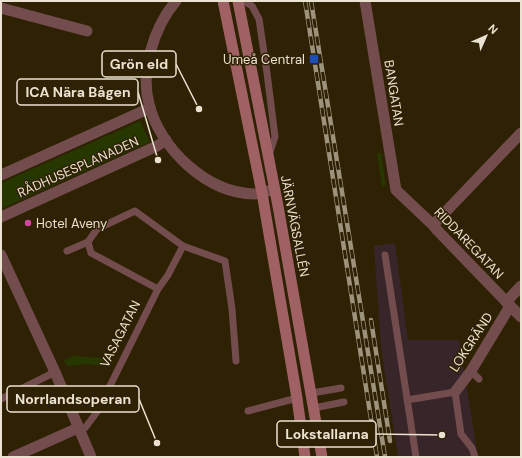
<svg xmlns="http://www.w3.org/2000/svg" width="522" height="458" font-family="'DM Sans',sans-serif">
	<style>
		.industrial { fill: #382529 }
		.green { fill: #263700 }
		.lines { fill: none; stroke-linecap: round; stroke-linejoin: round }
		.service { stroke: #734c4d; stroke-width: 7 }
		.minor { stroke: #734c4d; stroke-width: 11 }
		.secondary { stroke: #9f6163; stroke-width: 11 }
		.rail-casing { stroke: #9d927c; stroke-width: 4.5 }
		.rail { stroke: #2f2103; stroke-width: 3; stroke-dasharray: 9; stroke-linecap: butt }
		.transit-dot { fill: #1a4fb4; stroke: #2f2103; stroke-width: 1.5 }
		.hotel-dot { fill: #d1479c; stroke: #2f2103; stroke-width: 1.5 }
		.labels { text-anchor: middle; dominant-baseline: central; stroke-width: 3; stroke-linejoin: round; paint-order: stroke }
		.poi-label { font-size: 13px; fill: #ebe2d1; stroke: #2f2103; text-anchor: end }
		.street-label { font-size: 13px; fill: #ebe2d1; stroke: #2f2103 }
		.leader { fill: none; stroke: #ebe2d1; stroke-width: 1.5 }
		.callout-dot { fill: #ebe2d1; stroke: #2f2103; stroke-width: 1.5 }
		.callout { fill: #2f2103; stroke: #ebe2d1; stroke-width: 1.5 }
		.callout-label { font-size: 14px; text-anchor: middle; font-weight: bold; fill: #ebe2d1 }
	</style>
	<rect width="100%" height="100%" fill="#2f2103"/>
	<path class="industrial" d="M395,243L408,340H459L478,457H398L381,348L374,246Z"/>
	<g class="green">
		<path d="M140,121L150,142L1,209V183Z"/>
		<path d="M377,153H381L386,186L382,187Z"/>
		<path d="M73,356L102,358L110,362L108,367L88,364L67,366L64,360Z"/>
	</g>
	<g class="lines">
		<g class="service">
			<path d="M244,1L252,6L259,19L267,73L275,137L269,155"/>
			<path d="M183,246L225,261L232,309L236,361"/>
			<path d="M67,251L88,242"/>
			<path d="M385,255L416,457"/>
			<path d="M471,371L479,379"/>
			<path d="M312,393L341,388"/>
			<path d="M1,399L55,372"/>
			<path d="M407,400L455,392L461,434L472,448L475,457"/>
			<path d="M314,408L344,402"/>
			<path d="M248,411L297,398"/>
			<path d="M78,428H85L97,412L158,289L168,275L183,246L135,211L97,229L88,242L91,253L158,289"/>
		</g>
		<g class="minor">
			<path d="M176,1C154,27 140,71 149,104C160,149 207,193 254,194C261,194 268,191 274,189"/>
			<path d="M365,1L396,190L433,225L437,230L521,317"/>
			<path d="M1,8L87,31"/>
			<path d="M1,175L150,108"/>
			<path d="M1,217L157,146L166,140"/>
			<path d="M433,225L521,133"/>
			<path d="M1,255L55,372L91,457"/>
			<path d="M506,302L521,286"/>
			<path d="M455,392L471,371L510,306"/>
			<path d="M13,457L78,428"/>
		</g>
		<g class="secondary">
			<path d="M223,1L262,193L297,398L305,457"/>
			<path d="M238,1L278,206L322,457"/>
		</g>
		<defs>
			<g id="rail">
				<path d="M305,1L377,457"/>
				<path d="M311,1L385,457"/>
				<path d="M371,320L390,441"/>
			</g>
		</defs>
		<use href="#rail" class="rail-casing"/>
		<use href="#rail" class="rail"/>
	</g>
	<rect class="transit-dot" x="309" y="54" width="10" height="10" rx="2"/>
	<circle class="hotel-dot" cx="28" cy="223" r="4"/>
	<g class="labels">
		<g class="poi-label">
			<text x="305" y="59">Umeå Central</text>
			<text x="36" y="223" text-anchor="start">Hotel Aveny</text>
		</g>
		<g class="street-label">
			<text transform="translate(394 93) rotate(81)">BANGATAN</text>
			<text transform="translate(78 167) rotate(-24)">RÅDHUSESPLANADEN</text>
			<text transform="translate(295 226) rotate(79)">JÄRNVÄGSALLÉN</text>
			<text transform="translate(469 243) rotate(46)">RIDDAREGATAN</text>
			<text transform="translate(120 334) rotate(-63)">VASAGATAN</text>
			<text transform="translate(471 342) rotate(-57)">LOKGRÄND</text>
		</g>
	</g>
	<path class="leader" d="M199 109L176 64M158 160L138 92M157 443L139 399M442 435L376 434"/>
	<g class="callout-dot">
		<circle cx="199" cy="109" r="4"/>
		<circle cx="158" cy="160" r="4"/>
		<circle cx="157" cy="443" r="4"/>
		<circle cx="442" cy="435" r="4"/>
	</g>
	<g class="callout">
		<rect x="102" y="51" width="74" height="26" rx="4"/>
		<rect x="17" y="79" width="121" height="26" rx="4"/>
		<rect x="7" y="386" width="132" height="26" rx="4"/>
		<rect x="277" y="421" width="99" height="26" rx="4"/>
	</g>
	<g class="callout-label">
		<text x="139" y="69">Grön eld</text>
		<text x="78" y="97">ICA Nära Bågen</text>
		<text x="73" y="404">Norrlandsoperan</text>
		<text x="327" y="439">Lokstallarna</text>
	</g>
	<rect width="522" height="458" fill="none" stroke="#ebe2d1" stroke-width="4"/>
	<g transform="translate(486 36) rotate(45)" stroke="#2f2103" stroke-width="3" paint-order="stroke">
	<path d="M0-3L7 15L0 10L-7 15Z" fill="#ebe2d1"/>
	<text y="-6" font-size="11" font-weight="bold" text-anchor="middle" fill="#ebe2d1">N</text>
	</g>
</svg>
